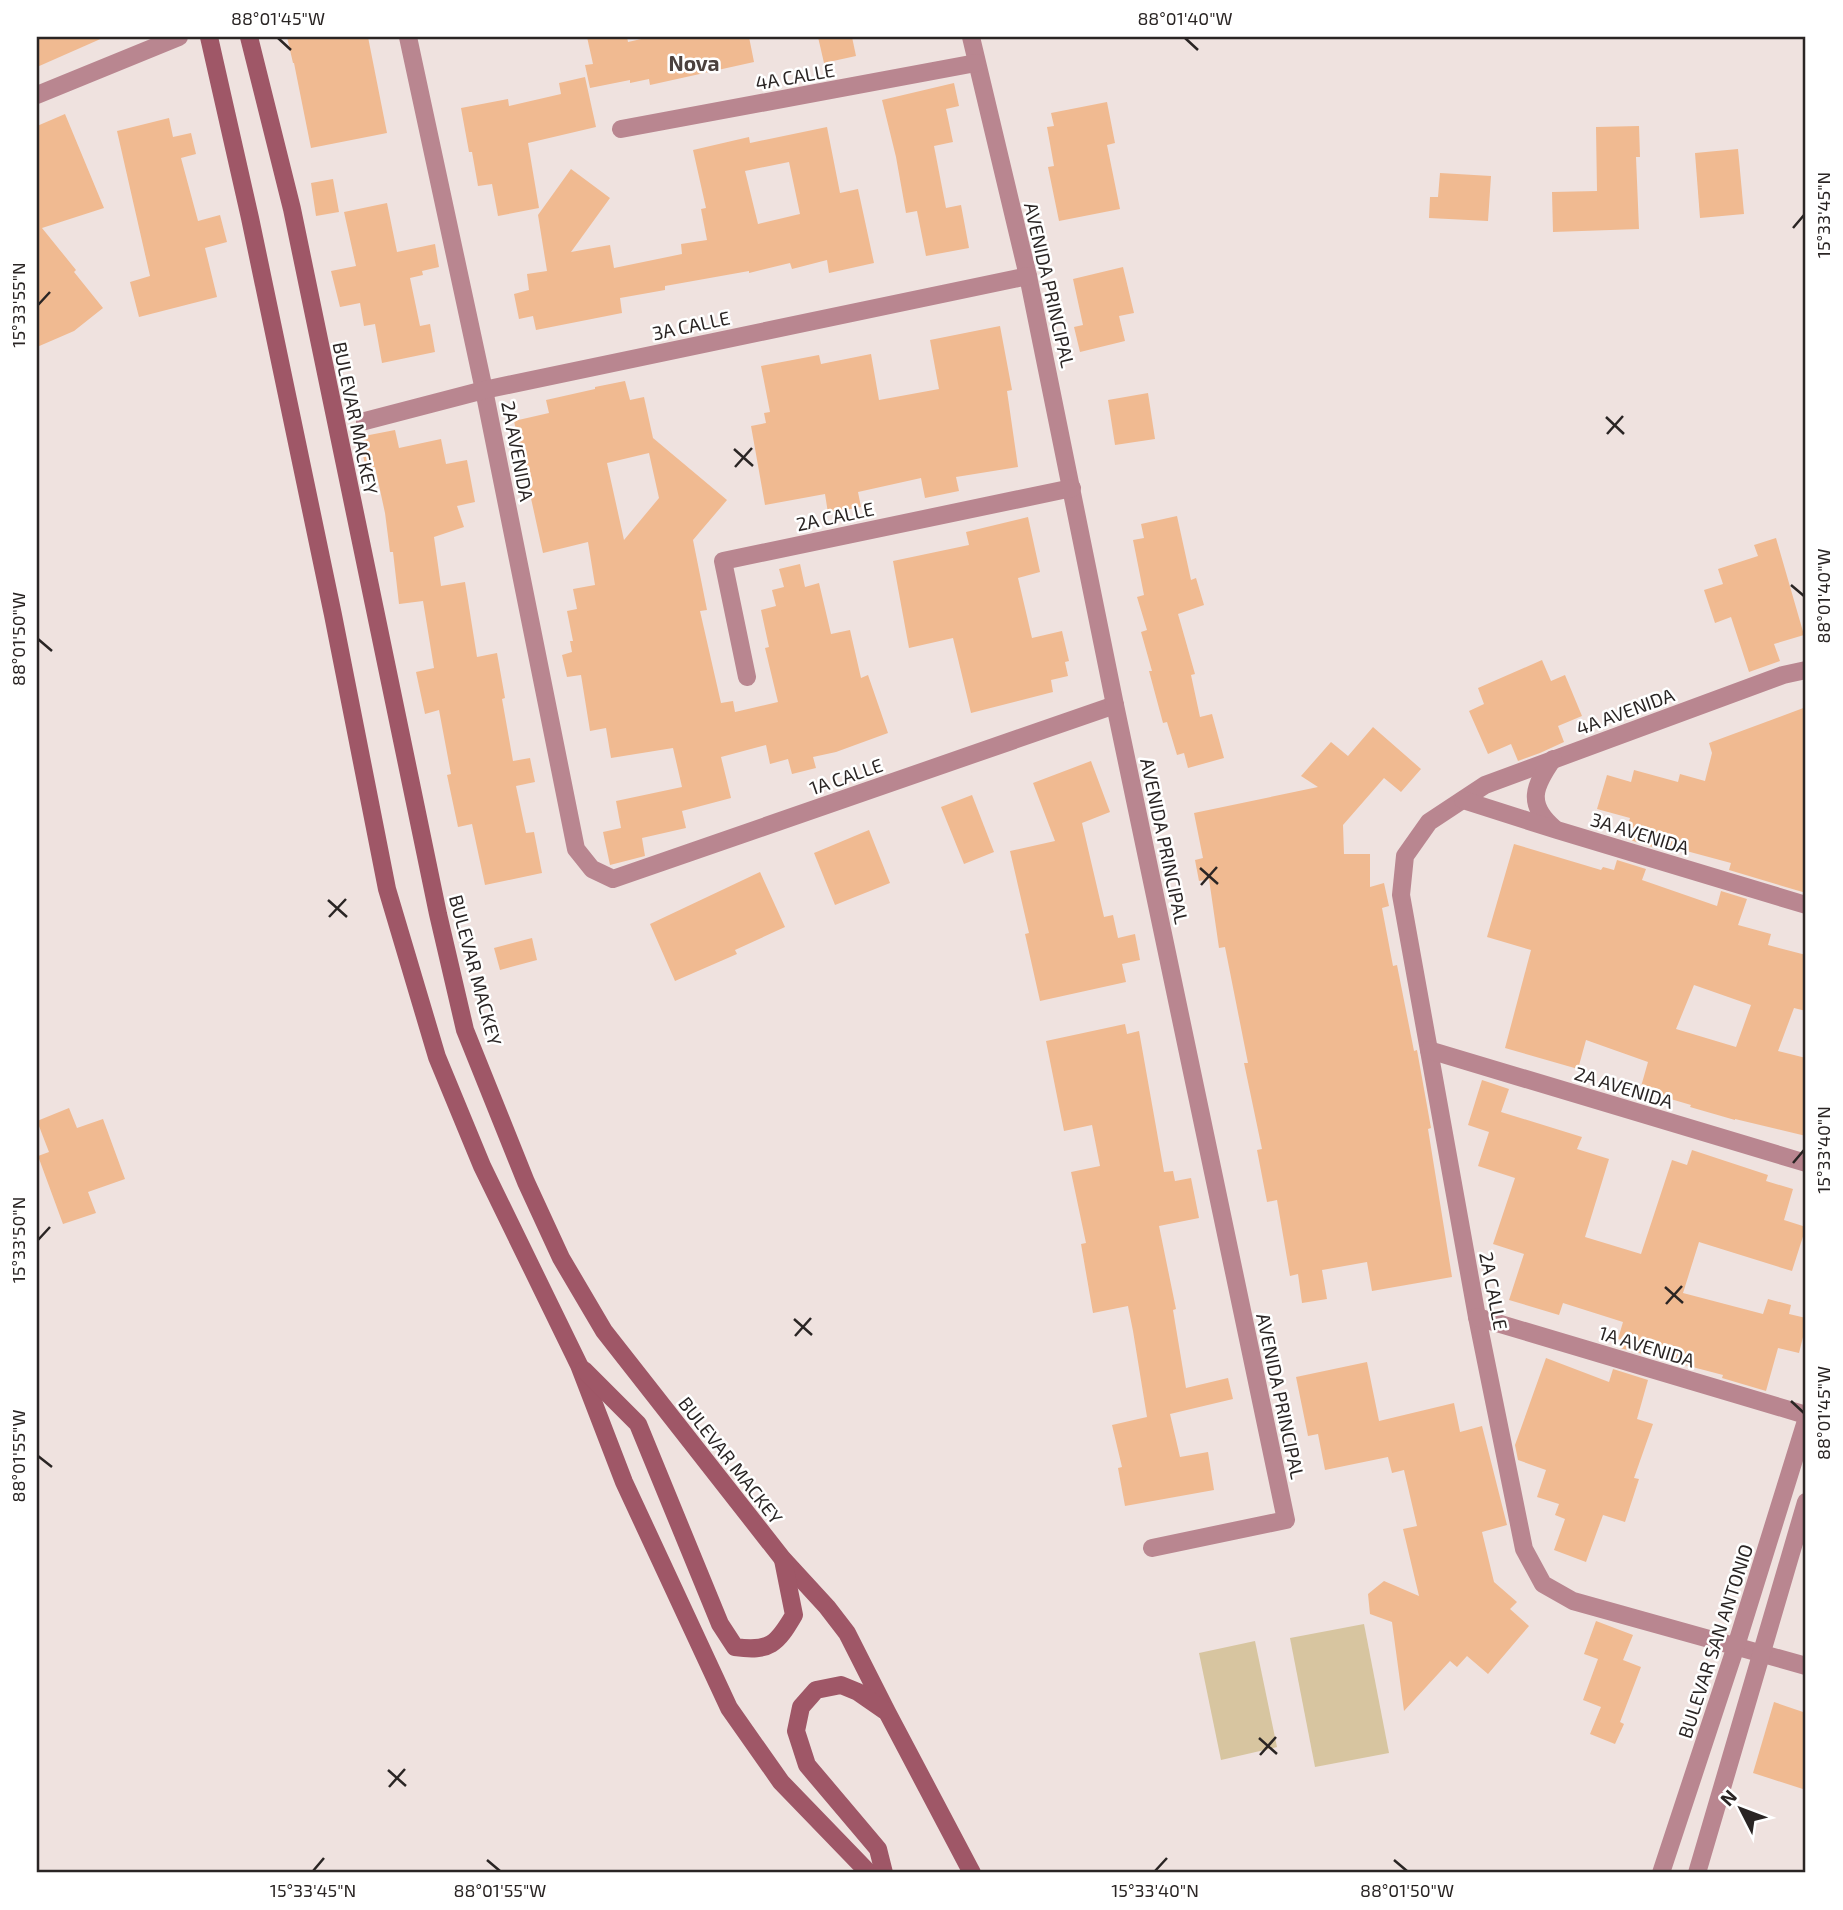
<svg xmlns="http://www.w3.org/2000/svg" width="1843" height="1910" font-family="'Exo 2',sans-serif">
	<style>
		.green { fill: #d7c5a0 }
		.building { fill: #f0ba91; fill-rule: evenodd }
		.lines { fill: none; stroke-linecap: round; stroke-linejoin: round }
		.minor { stroke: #b98690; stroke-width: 18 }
		.secondary { stroke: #9f5767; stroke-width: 18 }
		.ticks { fill: none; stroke: #2a2524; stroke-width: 2.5 }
		.labels { text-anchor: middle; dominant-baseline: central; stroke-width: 5; stroke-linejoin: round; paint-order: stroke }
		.street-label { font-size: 19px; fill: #2a2524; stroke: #fff }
		.neighbourhood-label { font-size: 21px; font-weight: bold; fill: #4b413e; stroke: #fff }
		.neatline { fill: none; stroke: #2a2524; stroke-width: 2.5 }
		.ticks-label { font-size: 18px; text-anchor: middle; fill: #2a2524 }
	</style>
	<rect width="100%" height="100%" fill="#efe2df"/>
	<g class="green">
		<path d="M1364,1624L1389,1753L1315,1767L1290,1638Z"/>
		<path d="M1255,1641L1277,1747L1221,1760L1199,1653Z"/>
	</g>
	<g class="building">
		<path d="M37,37H105L37,67Z"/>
		<path d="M287,37H368L387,133L311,148L294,63H293Z"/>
		<path d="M587,37H627L628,42L650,37H749L754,62L650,85L649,79L630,83V80L590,88L585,65L593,64Z"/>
		<path d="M818,37H852L856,56L824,63Z"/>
		<path d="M585,77L596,127L528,143L539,208L498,216L492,184L478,186L472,152H469L461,108L508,99L509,106L561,94L559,83Z"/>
		<path d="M954,83L959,106L946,109L953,142L934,146L946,208L961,205L969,248L926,256L917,211L906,213L896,157L882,100Z"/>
		<path d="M1107,102L1115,143L1107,145L1120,209L1059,221L1048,167L1054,166L1047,127L1054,126L1051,113Z"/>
		<path d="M65,114L104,208L42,228L76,270L74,272L103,308L74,331L37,347V126Z"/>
		<path d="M169,118L173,137L191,133L196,154L181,158L198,221L220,215L227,242L205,248L217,297L139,317L130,282L150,276L117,131Z"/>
		<path d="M1639,126L1640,157H1636L1639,229L1553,232L1552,192L1597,191L1596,127Z"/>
		<path d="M827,127L840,193L858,189L874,263L829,273L827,260L792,269L790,263L749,273V271L665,286V290L620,298L622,313L536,330L533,316L519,319L514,294L529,290L527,274L547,271L538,215L571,169L610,198L571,252L610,245L614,268L682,254L681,244L707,240L701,209L706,208L693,150L749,137L750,143ZM789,162L800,214L758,224L745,171Z"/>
		<path d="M1738,149L1744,214L1700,218L1695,153Z"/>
		<path d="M1440,173L1491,176L1488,221L1429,218L1430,197H1438Z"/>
		<path d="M333,179L339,212L316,216L311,183Z"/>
		<path d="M387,203L397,252L435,244L439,267L422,271L423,275L410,278L420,326L430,324L435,352L382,363L375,324L364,326L360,303L340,307L331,271L356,266L344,212Z"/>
		<path d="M1123,267L1134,313L1119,316L1125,341L1080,352L1074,327L1083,325L1073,279Z"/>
		<path d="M1000,326L1012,390L1007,391L1018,467L956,477L959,491L925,498L921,478L858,492L861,507L828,513L825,494L765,505L751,426L766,423L764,413L770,412L761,366L819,355L821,364L871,354L879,400L939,389L930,340Z"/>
		<path d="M625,381L630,400L644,397L653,438L727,500L693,540L707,610L700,611L721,703L733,701L735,712L778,702L765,648L769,647L761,610L776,606L772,590L784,587L779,569L800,564L805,587L819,583L831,634L850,630L861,678L868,675L888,733L836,752L813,757L816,768L792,774L788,759L770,764L766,745L721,757L731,798L682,811L686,828L642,838L645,856L610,865L603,832L621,828L616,801L682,787L673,748L611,758L606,728L590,731L581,675L567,677L562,655L572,652L570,641H573L567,611L577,609L573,589L595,585L588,542L543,553L514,421L549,413L546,400L595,389V387ZM649,453L659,498L624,540L607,463Z"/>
		<path d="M1148,393L1155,439L1115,445L1108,400Z"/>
		<path d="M395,430L399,448L441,439L446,464L467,460L475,502L457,506L464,527L434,537L441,586L465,582L477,657L497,653L505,698L502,699L513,761L530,758L535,782L516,786L526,833L534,832L542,873L485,885L472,824L458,827L447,775L451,774L439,710L425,714L416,672L434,668L423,601L399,604L393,552H390L385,513L375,467L366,469L359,437Z"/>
		<path d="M1177,516L1191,580L1196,578L1204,605L1178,614L1195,674L1191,675L1200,717L1212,714L1224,758L1188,768L1184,753L1177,755L1167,722L1163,723L1149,671H1152L1141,632L1147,630L1137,597L1144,595L1133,540L1144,538L1141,524Z"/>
		<path d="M1028,517L1040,572L1018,578L1032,638L1062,631L1069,661L1065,662L1068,676L1051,680L1053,692L971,713L953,638L909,648L893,561L969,545L966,532Z"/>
		<path d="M1776,538L1804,635L1774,644L1780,661L1749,672L1731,617L1715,623L1704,590L1723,584L1718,569L1758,556L1754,545Z"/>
		<path d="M1542,660L1551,681L1565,675L1582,716L1558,726L1564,742L1540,753L1518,761L1511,744L1488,754L1469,711L1484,704L1478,688Z"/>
		<path d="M1806,707V893L1729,870L1731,863L1653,842L1652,847L1624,838L1630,818L1597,809L1607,775L1631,782L1634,770L1678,782L1680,774L1705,781L1712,753L1709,743Z"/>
		<path d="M1373,727L1421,769L1401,792L1384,778L1343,825L1344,854H1370V887L1384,883L1389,906L1382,908L1393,966L1397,965L1414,1051L1417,1050L1431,1128L1428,1129L1452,1277L1372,1291L1367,1262L1322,1270L1327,1299L1302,1303L1298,1274L1290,1276L1277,1200L1267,1202L1257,1150L1262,1149L1244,1063H1248L1225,947L1219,948L1209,879L1199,881L1195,860L1203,858L1194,813L1318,787L1301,776L1331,742L1348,756Z"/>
		<path d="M1091,761L1110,812L1082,823L1104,917L1113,915L1118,938L1135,934L1140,960L1122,964L1126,982L1040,1001L1025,934L1029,933L1010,851L1055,841L1033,783Z"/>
		<path d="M972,795L994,852L964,864L941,807Z"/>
		<path d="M869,830L890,883L835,905L814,853Z"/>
		<path d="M1514,844L1601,870L1603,867L1614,870L1617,860L1646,869L1642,880L1717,906L1721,891L1747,899L1738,925L1771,934L1768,945L1806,955V1011L1794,1008L1778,1051L1806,1058V1136L1735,1119V1120L1690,1107L1691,1105L1640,1090L1648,1062L1586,1040L1578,1069L1505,1048L1531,950L1487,937ZM1694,985L1751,1005L1736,1047L1676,1029Z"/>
		<path d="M760,872L785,927L735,950L737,954L675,981L650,924Z"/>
		<path d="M532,938L537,960L500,970L494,948Z"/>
		<path d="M1125,1024L1127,1034L1139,1031L1164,1172L1173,1171L1175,1181L1191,1178L1199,1218L1159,1226L1176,1309L1173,1310L1186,1388L1228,1378L1233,1399L1170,1414L1180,1457L1208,1452L1214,1490L1125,1506L1118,1468L1122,1467L1112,1425L1147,1417L1133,1331L1128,1306L1093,1313L1081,1244L1086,1243L1071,1172L1100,1166L1092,1125L1064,1131L1046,1041Z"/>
		<path d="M1482,1080L1509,1089L1501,1112L1582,1137L1577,1149L1609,1159L1585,1237L1641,1254L1672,1160L1687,1165L1692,1150L1768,1175L1766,1181L1793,1189L1784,1220L1806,1227L1792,1271L1699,1242L1683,1293L1763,1314L1768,1299L1791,1305L1789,1314L1806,1318V1325L1799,1353L1778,1348L1766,1391L1722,1378L1723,1375L1620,1348L1622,1340L1618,1339L1623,1322L1563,1303L1559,1315L1509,1300L1524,1254L1493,1244L1515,1178L1478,1166L1489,1132L1468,1125Z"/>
		<path d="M69,1108L77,1128L103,1119L125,1179L88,1192L96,1213L63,1224L38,1156L49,1152L37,1121Z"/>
		<path d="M1546,1358L1609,1382L1613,1369L1648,1380L1637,1419L1653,1424L1634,1478L1639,1479L1625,1522L1603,1515L1586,1562L1554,1550L1565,1519L1555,1515L1559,1504L1537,1497L1546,1470L1518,1460L1515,1445Z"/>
		<path d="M1367,1362L1379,1421L1454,1403L1460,1432L1482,1426L1507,1525L1482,1532L1494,1582L1517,1602L1510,1609L1529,1626L1488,1674L1467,1656L1457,1667L1450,1661L1404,1711L1392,1622L1370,1614L1368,1594L1384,1581L1419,1596L1403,1529L1417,1526L1404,1470L1392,1473L1388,1457L1325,1470L1318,1434L1308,1436L1296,1377Z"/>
		<path d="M1596,1621L1633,1635L1623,1660L1641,1667L1620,1722L1624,1724L1615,1744L1590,1734L1601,1707L1583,1700L1598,1659L1584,1654Z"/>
		<path d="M1774,1702L1806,1713V1790L1753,1773Z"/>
	</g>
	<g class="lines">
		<g class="minor">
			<path d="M408,37L484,390L576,849L592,869L613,879L1115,705"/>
			<path d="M971,37L1028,276L1115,705L1286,1520L1152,1548"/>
			<path d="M37,95L179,37"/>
			<path d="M621,129L976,63"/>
			<path d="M365,421L484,390L1028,276"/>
			<path d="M1806,670L1783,675L1485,785L1429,822L1405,856L1401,895L1477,1317L1524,1549L1543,1584L1573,1601L1806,1666"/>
			<path d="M747,677L723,561L1072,488"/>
			<path d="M1553,759C1534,786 1526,804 1554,828"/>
			<path d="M1463,800L1557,830L1806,905"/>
			<path d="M1429,1050L1806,1163"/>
			<path d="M1477,1317L1806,1415"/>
			<path d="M1661,1873L1736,1646L1806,1421"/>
			<path d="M1697,1873L1806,1502"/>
		</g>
		<g class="secondary">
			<path d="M209,37L250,218L333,615L387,889L437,1057L482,1166L579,1365L624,1482L729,1708L781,1782L869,1873"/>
			<path d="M249,37L292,209L438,914L465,1030L526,1182L561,1258L604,1331L782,1558L827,1607L847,1633L887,1712L972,1873"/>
			<path d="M584,1370L638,1424L720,1624L735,1647C770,1652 777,1644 794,1615L783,1560"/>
			<path d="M884,1710L858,1692L841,1685L816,1690L801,1707L796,1731L807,1765L878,1849L884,1873"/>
		</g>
	</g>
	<path class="ticks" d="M278,38L291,50M1185,38L1198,50M1793,228L1804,215M38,305L50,292M1606,417L1624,434M1607,434L1623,416M734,449L753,466M735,467L752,448M1791,585L1804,596M38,639L52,651M1200,868L1218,884M1201,885L1217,867M328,900L347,917M329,917L346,899M1793,1163L1804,1150M38,1240L50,1227M1665,1287L1683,1303M1666,1304L1682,1286M794,1319L812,1335M795,1336L811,1318M1791,1401L1804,1413M38,1456L52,1467M1259,1738L1277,1754M1260,1755L1276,1737M388,1770L406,1786M389,1787L405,1769M487,1860L500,1871M1394,1860L1407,1871M313,1871L324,1858M1155,1871L1167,1858"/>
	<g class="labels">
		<g class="street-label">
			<text transform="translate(795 76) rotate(-10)">4A CALLE</text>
			<text transform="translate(1050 285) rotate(77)">AVENIDA PRINCIPAL</text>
			<text transform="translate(691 325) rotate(-12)">3A CALLE</text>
			<text transform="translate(356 418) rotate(78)">BULEVAR MACKEY</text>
			<text transform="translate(518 451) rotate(79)">2A AVENIDA</text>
			<text transform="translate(835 516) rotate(-12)">2A CALLE</text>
			<text transform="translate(1625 711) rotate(-20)">4A AVENIDA</text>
			<text transform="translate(846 776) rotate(-19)">1A CALLE</text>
			<text transform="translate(1640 833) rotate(17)">3A AVENIDA</text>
			<text transform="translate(1165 841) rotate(78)">AVENIDA PRINCIPAL</text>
			<text transform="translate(476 970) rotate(75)">BULEVAR MACKEY</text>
			<text transform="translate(1624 1087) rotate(17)">2A AVENIDA</text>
			<text transform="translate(1494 1291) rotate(79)">2A CALLE</text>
			<text transform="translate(1647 1346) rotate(17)">1A AVENIDA</text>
			<text transform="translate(1281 1396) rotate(78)">AVENIDA PRINCIPAL</text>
			<text transform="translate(731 1460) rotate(52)">BULEVAR MACKEY</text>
			<text transform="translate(1715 1641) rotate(-72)">BULEVAR SAN ANTONIO</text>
		</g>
		<g class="neighbourhood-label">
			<text x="694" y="62">Nova</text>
		</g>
	</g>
	<rect width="1843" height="1910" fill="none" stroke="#ffffff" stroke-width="77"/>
	<g transform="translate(1741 1809) rotate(312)" stroke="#ffffff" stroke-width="5" paint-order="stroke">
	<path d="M0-5L12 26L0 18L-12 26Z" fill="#2a2524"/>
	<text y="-10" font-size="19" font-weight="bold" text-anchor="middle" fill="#2a2524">N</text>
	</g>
	<rect x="38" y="38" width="1766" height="1833" class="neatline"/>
	<g class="ticks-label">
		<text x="278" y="25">88°01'45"W</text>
		<text x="1185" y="25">88°01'40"W</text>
		<text transform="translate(1824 215) rotate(-90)" y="6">15°33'45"N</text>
		<text transform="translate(19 305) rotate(-90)" y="6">15°33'55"N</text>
		<text transform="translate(1824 596) rotate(-90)" y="6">88°01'40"W</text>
		<text transform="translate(19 639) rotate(-90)" y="6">88°01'50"W</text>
		<text transform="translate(1824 1150) rotate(-90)" y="6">15°33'40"N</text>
		<text transform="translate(19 1240) rotate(-90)" y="6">15°33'50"N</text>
		<text transform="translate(1824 1413) rotate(-90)" y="6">88°01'45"W</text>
		<text transform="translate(19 1456) rotate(-90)" y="6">88°01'55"W</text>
		<text x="313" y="1897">15°33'45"N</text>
		<text x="500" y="1897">88°01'55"W</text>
		<text x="1155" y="1897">15°33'40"N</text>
		<text x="1407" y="1897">88°01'50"W</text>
	</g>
</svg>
